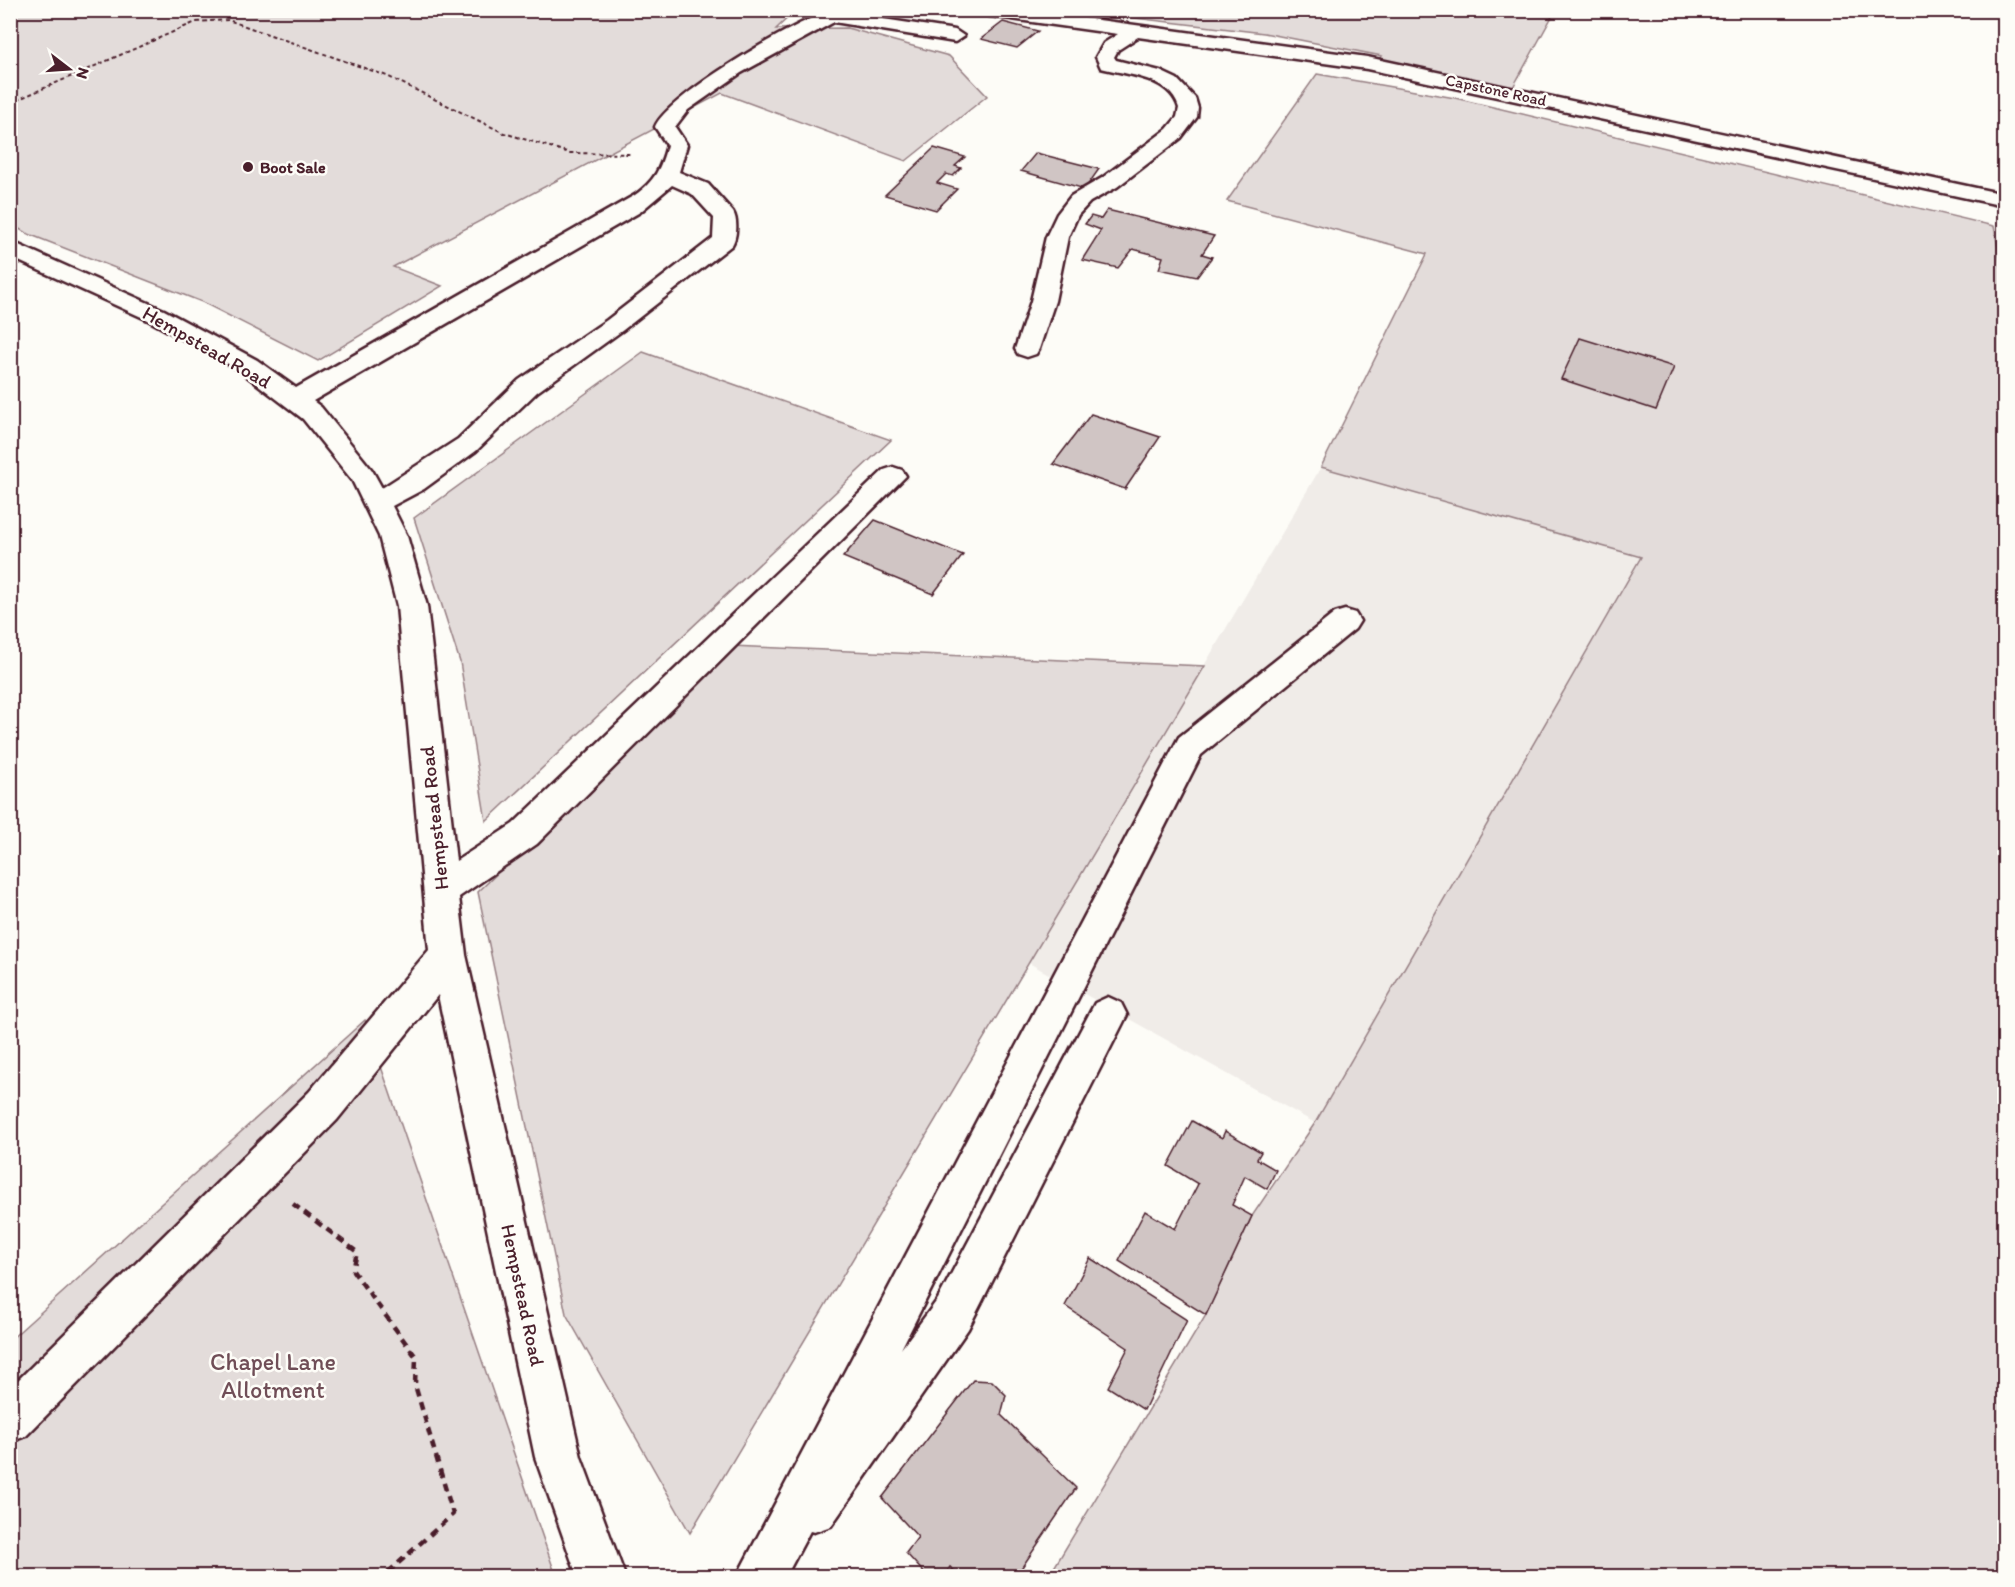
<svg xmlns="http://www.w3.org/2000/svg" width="2015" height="1587" font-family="Itim,sans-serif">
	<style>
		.built { fill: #f0ece8 }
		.green { fill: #e3dcda; stroke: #967e82; stroke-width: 1.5 }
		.building { fill: #d0c5c4; stroke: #4a1f2b; stroke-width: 1.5 }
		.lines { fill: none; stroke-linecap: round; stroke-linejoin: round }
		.minor-casing { stroke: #4a1f2b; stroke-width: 5 }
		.path-far1 { stroke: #4a1f2b; stroke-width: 2; stroke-dasharray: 4 3; stroke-linecap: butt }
		.path { stroke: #4a1f2b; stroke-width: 4.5; stroke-dasharray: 8 6; stroke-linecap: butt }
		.minor { fill: #fdfcf7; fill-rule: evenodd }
		.poi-dot { fill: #4a1f2b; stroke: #fdfcf7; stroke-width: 2 }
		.labels { text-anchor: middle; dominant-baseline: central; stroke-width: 5; stroke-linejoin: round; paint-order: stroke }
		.far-street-label { font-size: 16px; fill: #4a1f2b; stroke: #fdfcf7 }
		.far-poi-label { font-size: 16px; font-weight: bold; fill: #4a1f2b; stroke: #fdfcf7; text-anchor: start }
		.street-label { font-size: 20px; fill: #4a1f2b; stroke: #fdfcf7 }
		.near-park-label { font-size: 24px; fill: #704e57; stroke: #fdfcf7 }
	</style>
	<rect width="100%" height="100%" fill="#fdfcf7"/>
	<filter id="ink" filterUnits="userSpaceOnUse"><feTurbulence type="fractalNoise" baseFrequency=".0167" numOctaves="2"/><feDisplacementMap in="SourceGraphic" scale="12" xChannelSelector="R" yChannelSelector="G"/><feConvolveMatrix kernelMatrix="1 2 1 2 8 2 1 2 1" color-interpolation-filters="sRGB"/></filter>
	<g filter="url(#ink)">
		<path class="built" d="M1321,467L1641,557L1315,1123L1029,963Z"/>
		<g class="green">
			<path d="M11,11H795L776,29L847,28L949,56L987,96L906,161L722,93L393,267L442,286L318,361L202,302L26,233L11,224Z"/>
			<path d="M1074,11H1555L1512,89L1378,60L1382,56L1264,33Z"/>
			<path d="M1317,74L1455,98L1994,226L2004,280V1576H1049L1206,1315L1252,1216L1315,1123L1641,557L1321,467L1427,254L1227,201Z"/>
			<path d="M643,352L891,440L486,821L460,662L414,518Z"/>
			<path d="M731,646L1205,666L690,1533L566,1314L478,892Z"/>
			<path d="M365,1020L556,1576H11L10,1340Z"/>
		</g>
		<g class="building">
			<path d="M1003,22L1038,31L1017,48L981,39Z"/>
			<path d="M934,148L965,157L955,166L961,168L953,176L946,174L937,183L957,189L936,210L885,195Z"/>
			<path d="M1036,153L1099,169L1085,189L1021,171Z"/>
			<path d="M1107,210L1214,236L1202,254L1212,257L1197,277L1159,269L1163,257L1133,249L1118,268L1082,260L1101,230L1085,224L1091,216L1101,219Z"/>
			<path d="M1580,338L1674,367L1656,410L1561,379Z"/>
			<path d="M1091,414L1160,437L1125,489L1053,464Z"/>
			<path d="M875,520L963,555L933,594L843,557Z"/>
			<path d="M1192,1121L1222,1138L1225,1131L1261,1152L1257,1159L1276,1170L1267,1189L1245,1176L1232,1205L1252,1216L1206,1315L1119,1261L1145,1211L1175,1229L1198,1184L1168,1166Z"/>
			<path d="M1090,1258L1187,1320L1144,1410L1108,1387L1128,1348L1065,1306Z"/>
			<path d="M973,1380L992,1381L1006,1395L1001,1415L1076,1488L1016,1576H960L950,1567L944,1576H927L906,1553L918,1537L882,1498Z"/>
		</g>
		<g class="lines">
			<defs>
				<g id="minor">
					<path d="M974,10H1026L1367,57L2004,194V206L1367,69L1138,37L1118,50L1114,57L1116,60L1160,71L1177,79L1195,98L1198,108L1197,117L1181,138L1117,187L1090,202L1078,215L1068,237L1055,301L1039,349L1036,354L1027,357L1018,354L1015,349L1031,301L1046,237L1057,214L1071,196L1102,178L1167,129L1177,117L1179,108C1170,77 1128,75 1101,68L1096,57L1104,43L1118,34L983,15Z"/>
					<path d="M831,11L955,30L964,36L955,42L834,22L741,73L688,110L675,127L687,145L679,172L708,184L733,212C738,220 737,237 732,245L623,330L537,392L476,451L424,489L392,506L407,536L427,606L456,861L513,824L884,470L893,467L902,470L906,476L537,844L459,897L466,955L581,1457L625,1576H577L535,1457L438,995L337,1120L26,1436L10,1442V1388L309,1092L429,950L397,606L379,536L352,480L303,419L239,370L148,320L10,257V241L164,310L257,360L296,388L635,195C655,181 661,168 667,145L655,127C666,97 798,19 831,11ZM672,185L692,194L714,218L713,238L607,320L519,380L458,439L382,488L372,470L321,407L313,401L640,212Z"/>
					<path d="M1345,610L1355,613L1360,621L1355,629L1201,755L901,1349L938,1299L1095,1003L1108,997L1121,1003L1127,1015L1121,1027L968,1329L831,1526L814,1532L810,1531L786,1576H737L1179,737L1335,613Z"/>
				</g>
			</defs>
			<use href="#minor" class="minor-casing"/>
			<path class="path-far1" d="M10,103L196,22L228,20L387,76L504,133L570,153L632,154"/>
			<path class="path" d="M293,1204L357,1252L353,1271L416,1357L415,1385L453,1514L384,1576"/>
			<use href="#minor" class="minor"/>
		</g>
	</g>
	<circle class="poi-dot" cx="248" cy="167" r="6"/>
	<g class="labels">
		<g class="far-street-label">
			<text transform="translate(1496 90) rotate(12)">Capstone Road</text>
		</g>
		<g class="far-poi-label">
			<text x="260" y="167">Boot Sale</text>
		</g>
		<g class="street-label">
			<text transform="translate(207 347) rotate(30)">Hempstead Road</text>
			<text transform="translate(434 818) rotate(-96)">Hempstead Road</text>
			<text transform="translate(523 1295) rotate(78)">Hempstead Road</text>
		</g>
		<g class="near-park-label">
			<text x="273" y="1361">Chapel Lane<tspan x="273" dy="28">Allotment</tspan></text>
		</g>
	</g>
	<rect width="2015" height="1587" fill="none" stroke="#fdfcf7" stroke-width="36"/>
	<rect x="18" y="18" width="1979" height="1551" fill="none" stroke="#4a1f2b" stroke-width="2" filter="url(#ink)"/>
	<g transform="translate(69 69) rotate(107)" stroke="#fdfcf7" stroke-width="4.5" paint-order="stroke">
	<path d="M0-4.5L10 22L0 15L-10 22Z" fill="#4a1f2b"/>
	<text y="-9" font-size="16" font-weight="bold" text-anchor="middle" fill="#4a1f2b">N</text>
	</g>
</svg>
